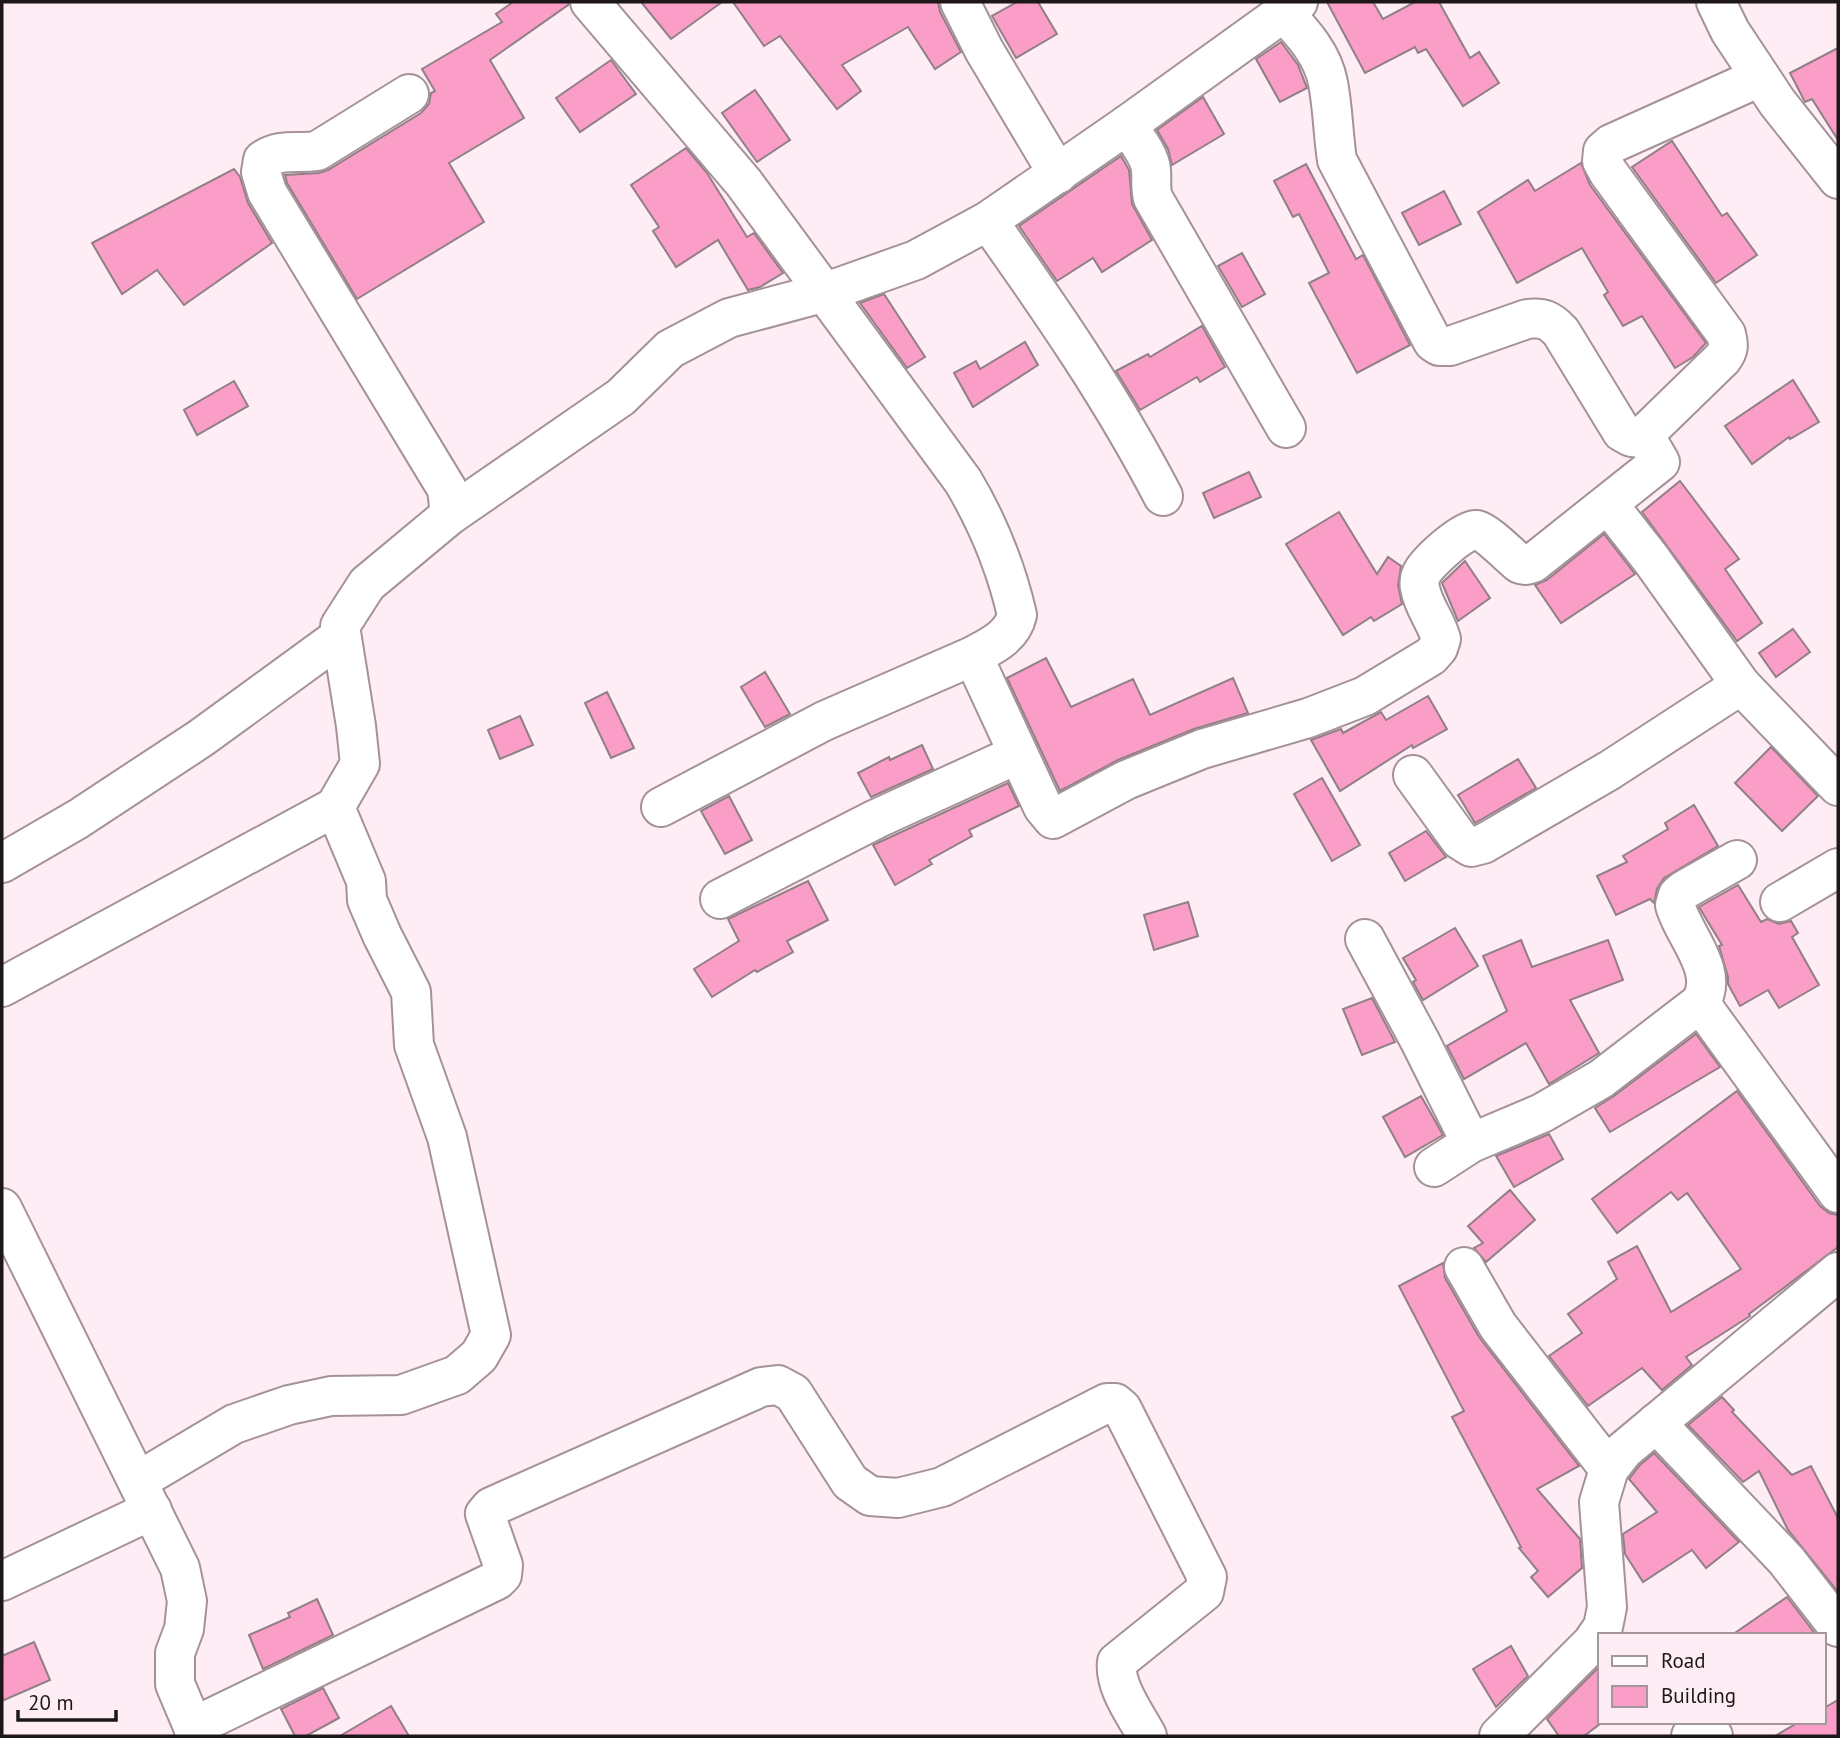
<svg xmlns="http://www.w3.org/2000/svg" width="1840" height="1738" font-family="'PT Sans',sans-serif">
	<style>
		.building { fill: #fa9ec7; stroke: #917f86; stroke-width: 2 }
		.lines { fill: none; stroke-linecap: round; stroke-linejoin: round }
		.minor-casing { stroke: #a59299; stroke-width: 42 }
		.minor { stroke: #fff; stroke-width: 38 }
	</style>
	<rect width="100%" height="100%" fill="#feedf4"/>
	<g class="building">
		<path d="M513,2H569L568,5L490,60L524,118L449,163L484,222L357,299L287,183L285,175L319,173L328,170L421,113L429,104L431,93L435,91L422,69L502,22L496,14Z"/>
		<path d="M641,2H722L671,39Z"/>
		<path d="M733,2H938L940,12L961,52L935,69L908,27L842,65L861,91L837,109L780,36L764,46Z"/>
		<path d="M1017,2H1038L1057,34L1016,58L992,16Z"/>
		<path d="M1327,2H1373L1383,19L1415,2H1439L1470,58L1479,52L1499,83L1463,106L1426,49L1418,53L1415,47L1365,73Z"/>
		<path d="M1281,42L1298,65L1307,88L1280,102L1256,59Z"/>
		<path d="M1838,48V140L1812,99L1805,102L1790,73Z"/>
		<path d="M611,60L636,94L580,132L556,98Z"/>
		<path d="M755,90L790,140L757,162L722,113Z"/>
		<path d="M1203,97L1224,134L1172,165L1168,149L1157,130Z"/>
		<path d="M1672,141L1722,216L1727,213L1757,255L1716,283L1632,167Z"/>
		<path d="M686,148L707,173L747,237L754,233L783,273L760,287L748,290L718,240L676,267L653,231L659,227L631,185Z"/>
		<path d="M1121,156L1129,170L1132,204L1152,240L1102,272L1093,258L1057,281L1019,226Z"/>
		<path d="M1581,163L1590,185L1706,343L1693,357L1675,368L1642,316L1623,326L1604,295L1608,292L1582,248L1517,283L1478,212L1528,180L1535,191Z"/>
		<path d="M1306,164L1356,259L1363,255L1410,345L1357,373L1309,283L1329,273L1299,214L1293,217L1274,181Z"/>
		<path d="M234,169L240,177L248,203L272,243L184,305L157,270L122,294L92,243Z"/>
		<path d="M1444,191L1461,224L1419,245L1402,213Z"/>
		<path d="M1242,253L1265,294L1242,307L1218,266Z"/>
		<path d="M884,294L925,357L907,368L860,303Z"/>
		<path d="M1202,326L1225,367L1200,382L1197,377L1140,410L1116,371L1148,354L1150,357Z"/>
		<path d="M1025,342L1038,365L973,407L954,373L976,361L980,369Z"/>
		<path d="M1793,380L1819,422L1790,439L1789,437L1752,464L1725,426Z"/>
		<path d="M234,381L248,406L197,435L184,410Z"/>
		<path d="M1249,472L1261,497L1214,518L1203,493Z"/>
		<path d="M1680,481L1739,559L1725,569L1762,623L1737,641L1642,512Z"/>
		<path d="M1339,512L1377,574L1388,557L1401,566L1398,585L1402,604L1374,621L1371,617L1343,635L1286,544Z"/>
		<path d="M1604,534L1635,574L1561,623L1535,585L1547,580Z"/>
		<path d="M1465,561L1490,598L1458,621L1442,583Z"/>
		<path d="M1793,629L1810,652L1776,677L1759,653Z"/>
		<path d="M1046,658L1071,707L1133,679L1150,715L1233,678L1248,713L1194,729L1118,760L1060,791L1007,678Z"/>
		<path d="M765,672L790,714L765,727L741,687Z"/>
		<path d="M607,692L634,748L611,758L585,703Z"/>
		<path d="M1428,696L1447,729L1413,748L1412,745L1340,791L1311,740L1341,729L1343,733L1381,712L1386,720Z"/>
		<path d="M520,716L533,745L500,759L488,730Z"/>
		<path d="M922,745L933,769L871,797L858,773L889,757L890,760Z"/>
		<path d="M1771,747L1818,796L1782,831L1735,783Z"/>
		<path d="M1518,759L1536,788L1475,823L1458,795Z"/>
		<path d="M1322,778L1360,845L1332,861L1294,794Z"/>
		<path d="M1008,783L1019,806L969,830L972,836L929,860L932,864L895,885L873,845Z"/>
		<path d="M729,796L752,840L725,854L701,811Z"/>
		<path d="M1694,805L1718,846L1664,878L1657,889L1654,903L1650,899L1616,915L1597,876L1627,862L1623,856L1668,829L1665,823Z"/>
		<path d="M1426,831L1446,857L1405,881L1389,853Z"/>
		<path d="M808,881L828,920L787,941L793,952L757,972L755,970L712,997L694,969L739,941L728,919Z"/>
		<path d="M1738,885L1761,922L1767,919L1779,924L1791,921L1798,933L1792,937L1819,985L1779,1008L1768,990L1740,1006L1728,984V977L1719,946L1722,945L1699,907Z"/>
		<path d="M1188,902L1198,936L1154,950L1144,915Z"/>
		<path d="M1455,928L1478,966L1423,1000L1413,982L1416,980L1403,958Z"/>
		<path d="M1521,940L1532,967L1608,940L1623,980L1570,1000L1599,1053L1549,1084L1526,1043L1464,1079L1447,1046L1507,1011L1483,956Z"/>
		<path d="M1372,998L1395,1042L1362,1055L1343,1009Z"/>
		<path d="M1696,1034L1720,1067L1610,1132L1595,1108L1614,1096Z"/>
		<path d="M1737,1091L1820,1206L1829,1213L1838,1215V1247L1749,1314L1750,1316L1686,1357L1692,1365L1662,1390L1642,1368L1588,1406L1549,1356L1582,1333L1568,1314L1617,1279L1608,1262L1637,1246L1671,1312L1741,1269L1687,1193L1678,1200L1671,1192L1617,1233L1592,1199Z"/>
		<path d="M1421,1096L1443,1135L1405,1157L1383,1117Z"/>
		<path d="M1549,1134L1563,1159L1514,1187L1496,1156Z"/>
		<path d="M1510,1190L1535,1220L1486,1262L1474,1248L1483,1243L1468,1226Z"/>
		<path d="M1443,1263L1445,1278L1479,1337L1579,1466L1537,1489L1580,1539L1582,1568L1548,1597L1531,1577L1538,1571L1519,1548L1521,1547L1452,1417L1464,1411L1399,1286Z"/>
		<path d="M1722,1397L1734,1410L1732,1412L1792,1475L1811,1466L1838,1518V1592L1788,1530L1759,1471L1743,1482L1688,1425Z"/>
		<path d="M1654,1453L1739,1542L1706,1568L1692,1550L1643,1582L1625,1554L1623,1534L1657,1512L1629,1479L1640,1465Z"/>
		<path d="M1787,1597L1816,1635H1732Z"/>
		<path d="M317,1599L333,1635L263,1669L249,1635L290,1617L288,1613Z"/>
		<path d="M34,1642L50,1680L2,1701V1656Z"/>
		<path d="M1511,1646L1528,1676L1496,1707L1473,1669Z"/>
		<path d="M1600,1666V1724L1584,1736H1559L1547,1719Z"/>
		<path d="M323,1688L339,1718L306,1736H295L281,1709Z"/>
		<path d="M1838,1700V1736H1775L1799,1722H1824V1708Z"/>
		<path d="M391,1706L409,1736H340Z"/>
	</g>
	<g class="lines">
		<defs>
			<g id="minor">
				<path d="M590,2L744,183L963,481C988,523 1006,567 1017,615C1012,637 991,646 973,656L1043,807L1053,819L1126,780L1202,749L1308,718L1365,696L1431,656L1438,648L1441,639C1436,621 1423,606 1420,588C1419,583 1420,577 1422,573C1428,562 1464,528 1477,530C1488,533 1510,556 1520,564L1526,565L1533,563L1660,462L1646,438L1649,430L1722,359C1729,350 1729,345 1726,334L1608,172L1602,161L1603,151L1611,144L1760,77"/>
				<path d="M960,2L984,50L1058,174"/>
				<path d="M1716,2L1730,31L1777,102L1838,179"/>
				<path d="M1284,13C1303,33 1323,55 1328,83C1333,108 1333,134 1337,160L1433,342L1439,346H1450L1527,319C1543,317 1550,320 1561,332L1622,432L1631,437L1646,438"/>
				<path d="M409,94L317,151C296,154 281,148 263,160L261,172L267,192L447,489L450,515"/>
				<path d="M1127,125C1135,138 1150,155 1151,170C1152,180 1150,188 1153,198L1286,428"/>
				<path d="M988,221C1052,311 1112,398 1163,496"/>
				<path d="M1608,504L1651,559L1741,685L1838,786"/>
				<path d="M1413,775L1460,840L1471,847L1483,844L1610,770L1741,685"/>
				<path d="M661,807L824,721L973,656"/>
				<path d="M2,863L78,819L201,738L341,636"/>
				<path d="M720,899L876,819L1018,754"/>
				<path d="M1780,902L1838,868"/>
				<path d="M1365,939L1420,1041L1471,1143"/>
				<path d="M2,987L335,807"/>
				<path d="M1700,1003L1838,1193"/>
				<path d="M1434,1167L1471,1143L1542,1113L1601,1079L1700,1003C1721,972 1683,935 1675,905L1678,895L1684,890L1737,860"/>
				<path d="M2,1208L180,1568L187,1601L184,1629L175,1653V1684L197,1736"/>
				<path d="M1464,1267L1498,1326L1609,1469"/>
				<path d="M1656,1423L1786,1560L1838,1627"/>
				<path d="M138,1481L234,1424L289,1405L331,1396L401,1395L457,1375L479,1356L491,1335L447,1137L414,1045L411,992L382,935L367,900L366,881L335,807L360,764L356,726L340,626L367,584L450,515L621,397L670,349L729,318L826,292L916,260L988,221L1127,125L1298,2"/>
				<path d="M2,1581L152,1510"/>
				<path d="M193,1727L497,1580L502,1575L503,1565L485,1514L491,1507L761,1387L778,1385L793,1393L850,1482L870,1496L898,1498L942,1487L1107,1403H1115L1122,1409L1207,1577L1204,1592L1117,1662C1114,1687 1136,1715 1147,1736"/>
				<path d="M1499,1736L1592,1643L1603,1627L1607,1607L1599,1502L1609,1469L1624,1450L1838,1272"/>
				<path d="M1691,1736L1701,1733L1713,1736"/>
			</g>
		</defs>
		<use href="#minor" class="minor-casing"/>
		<use href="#minor" class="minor"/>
	</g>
	<rect width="1840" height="1738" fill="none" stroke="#1e1719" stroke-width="7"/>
	<rect x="1598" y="1633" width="228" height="91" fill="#feedf4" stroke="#a4979c" stroke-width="2"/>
	<rect x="1612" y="1656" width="35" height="10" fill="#ffffff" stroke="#a4979c" stroke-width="2"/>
	<text x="1661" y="1668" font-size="21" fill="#1e1719">Road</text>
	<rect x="1612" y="1686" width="35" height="21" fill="#fa9ec7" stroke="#a4979c" stroke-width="2"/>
	<text x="1661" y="1703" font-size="21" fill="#1e1719">Building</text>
	<path d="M18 1710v10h98v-10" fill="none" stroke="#1e1719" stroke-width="3.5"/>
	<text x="28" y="1710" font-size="21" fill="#1e1719" stroke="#feedf4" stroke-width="5" paint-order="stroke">20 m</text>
</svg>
